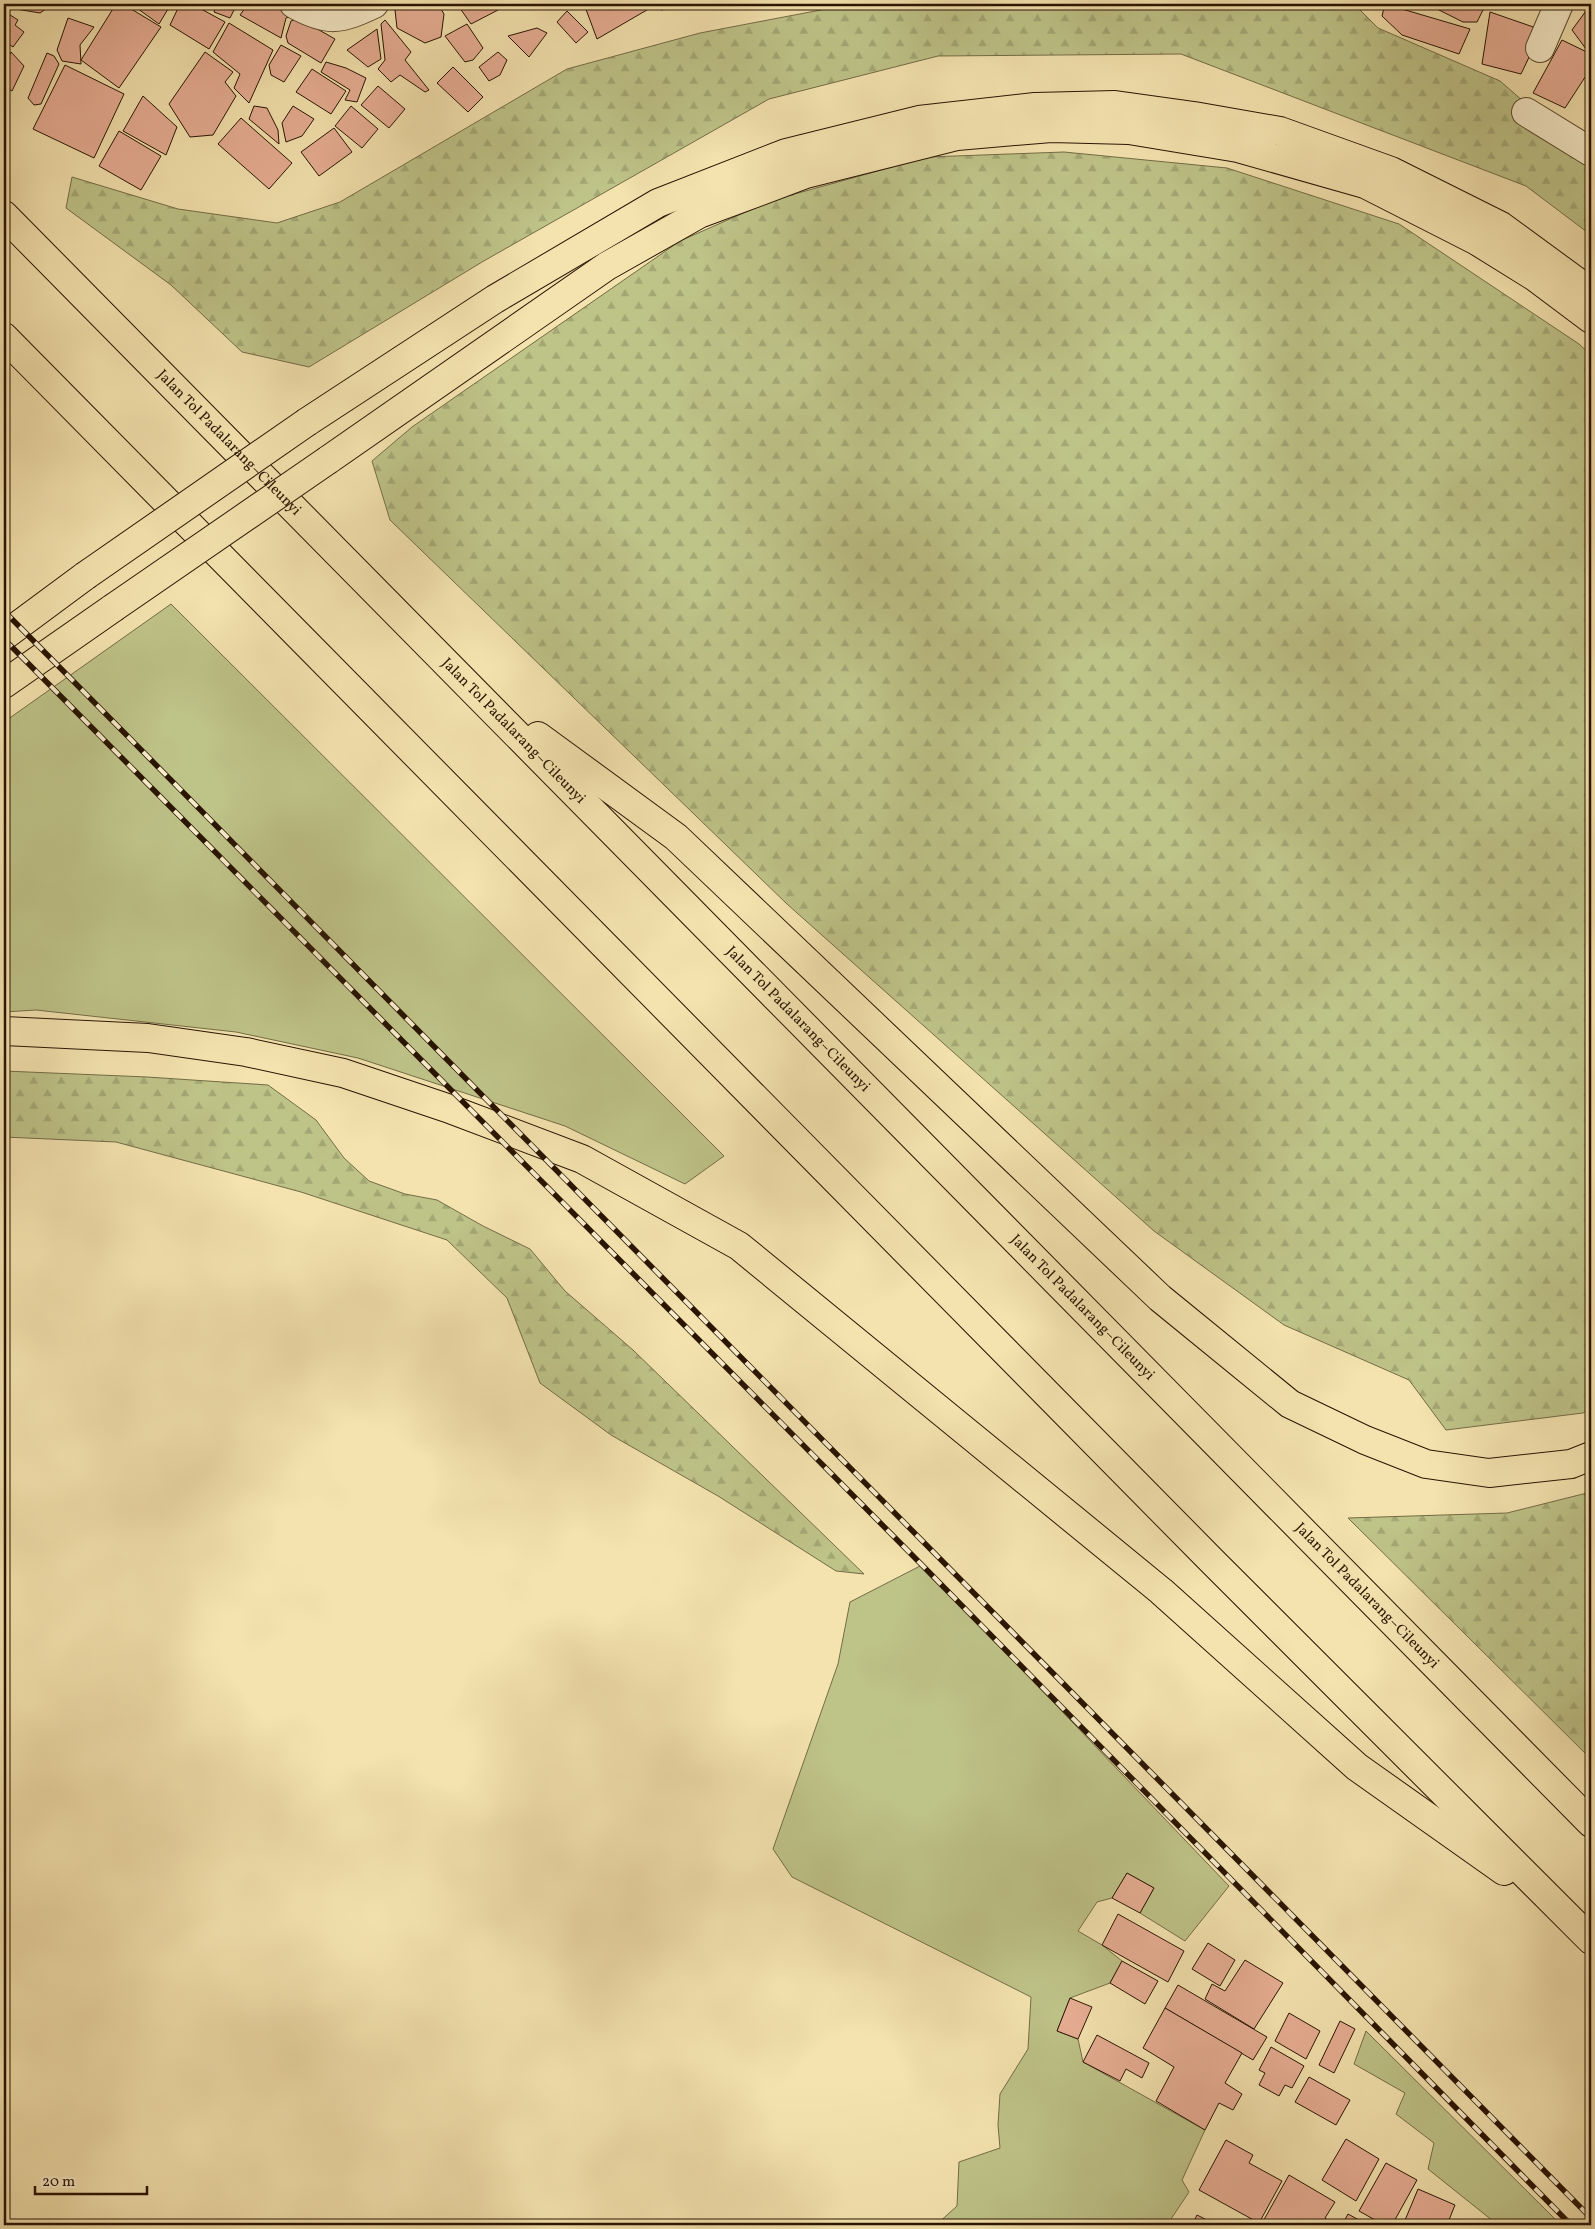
<svg xmlns="http://www.w3.org/2000/svg" width="1595" height="2229" font-family="Vollkorn,serif">
	<style>
		.green { fill: #bec388; stroke: #746c45 }
		.forest { fill: url(#forest-firs); stroke: #746c45 }
		.building { fill: #e7ae94; stroke: #291402 }
		.lines { fill: none; stroke-linecap: round; stroke-linejoin: round }
		.minor-casing { stroke: #5c482d; stroke-width: 30 }
		.highway-casing { stroke: #291402; stroke-width: 30 }
		.minor { stroke: #f8edcb; stroke-width: 28 }
		.highway { stroke: #f4e3af; stroke-width: 28 }
		.rail-casing { stroke: #291402; stroke-width: 5.5 }
		.rail { stroke: #f8edcb; stroke-width: 4; stroke-dasharray: 11; stroke-linecap: butt }
		.highway-bridge-casing { stroke: #291402; stroke-width: 30; stroke-linecap: butt }
		.highway-bridge { stroke: #f4e3af; stroke-width: 28 }
		.labels { text-anchor: middle; dominant-baseline: central; stroke-width: 4; stroke-linejoin: round; paint-order: stroke }
		.street-label { font-size: 15px; fill: #291402; stroke: #f8edcb }
	</style>
	<defs>
		<pattern id="forest-firs" width="22" height="20" patternUnits="userSpaceOnUse" patternTransform="scale(1.25)"><rect width="22" height="20" fill="#bec388"/><path d="M5 1l3.5 6h-7zM16 11l3.5 6h-7z" fill="#a3a774"/></pattern>
	</defs>
	<rect width="100%" height="100%" fill="#f4e3af"/>
	<filter id="stains"><feTurbulence type="fractalNoise" baseFrequency=".004" numOctaves="4"/><feColorMatrix values="0 0 0 0 .2 0 0 0 0 .09 0 0 0 0 .02 0 0 0 .5 -.17"/></filter>
	<radialGradient id="worn" r=".72"><stop offset=".6" stop-color="#630" stop-opacity="0"/><stop offset="1" stop-color="#630" stop-opacity=".3"/></radialGradient>
	<g class="green">
		<path d="M171,604L724,1156L685,1184L565,1126L358,1058L236,1032L36,1010L4,1012V722Z"/>
		<path d="M922,1565L1229,1886L1185,1941L1140,1913L1154,1888L1127,1873L1112,1898L1097,1902L1078,1931L1102,1945L1122,1961L1110,1983L1070,1998L1057,2031L1078,2039L1083,2062L1205,2130L1182,2180L1189,2192L1167,2225H936L957,2206L959,2162L1000,2148L998,2125L1000,2094L1028,2049L1031,1997L792,1877L773,1849L838,1664L850,1602Z"/>
		<path d="M1366,2031L1561,2225H1498L1428,2169L1434,2143L1396,2114L1405,2093L1354,2064Z"/>
	</g>
	<g class="forest">
		<path d="M852,4H1354L1378,28L1500,81L1591,160V235L1526,186L1181,54L938,56L769,99L482,262L309,367L242,352L171,285L66,208L72,177L178,209L277,223L340,202L567,69L700,33Z"/>
		<path d="M1064,152L1227,168L1399,224L1579,344L1591,355V1407L1583,1413L1446,1430L1409,1380L1284,1325L1154,1231L787,904L390,520L372,461L412,427L680,241L773,200L928,157Z"/>
		<path d="M4,1071L147,1077L268,1085L316,1120L344,1158L369,1181L405,1194L437,1200L483,1226L530,1249L565,1291L633,1350L864,1574L836,1571L718,1496L611,1435L540,1383L507,1298L447,1240L301,1192L116,1142L4,1137Z"/>
		<path d="M1591,1492V1759L1348,1518L1507,1513Z"/>
	</g>
	<g class="building">
		<path d="M10,4H53L40,13L16,9Z"/>
		<path d="M116,4H123L161,27L119,88L81,60Z"/>
		<path d="M135,4H171L159,24L134,6Z"/>
		<path d="M180,4H192L225,22L209,49L170,25Z"/>
		<path d="M217,4H237L230,18L214,12Z"/>
		<path d="M248,4H282L297,14L286,18L281,38L240,15Z"/>
		<path d="M414,4H438L444,14L441,37L425,43L397,28L395,10Z"/>
		<path d="M457,4H496L498,10L471,24Z"/>
		<path d="M584,4H674L662,10L652,7L597,39Z"/>
		<path d="M1385,4L1470,29L1459,54L1402,35L1382,16Z"/>
		<path d="M1427,4H1477L1484,8L1477,22H1463Z"/>
		<path d="M1515,4H1539L1537,8Z"/>
		<path d="M1591,4V53H1589L1572,30Z"/>
		<path d="M567,11L588,32L576,43L557,22Z"/>
		<path d="M1490,12L1542,30L1521,74L1482,64Z"/>
		<path d="M7,13L18,20L15,25L24,32L13,47L4,41V19Z"/>
		<path d="M68,18L94,27L80,45L81,64L62,61L57,50Z"/>
		<path d="M298,18L335,39L321,63L288,43L286,36L291,21Z"/>
		<path d="M385,20L411,52L405,60L429,90L425,92L400,75L391,82L378,69L385,60L381,24Z"/>
		<path d="M229,23L273,50L249,103L234,88L240,74L213,52Z"/>
		<path d="M467,24L483,48L473,60L465,62L445,36Z"/>
		<path d="M537,28L547,33L529,57L508,36Z"/>
		<path d="M377,29L381,59L368,67L347,50Z"/>
		<path d="M1562,40L1591,54V68L1565,108L1533,93Z"/>
		<path d="M281,45L301,56L284,82L271,75L269,65Z"/>
		<path d="M11,52L24,66L12,91L4,86V67Z"/>
		<path d="M205,52L233,72L225,82L236,96L213,135L190,137L169,104Z"/>
		<path d="M498,52L507,60L500,75L489,81L479,67Z"/>
		<path d="M47,53L54,56L59,64L41,104L34,105L28,98Z"/>
		<path d="M326,62L346,68L366,78L357,102L345,100L350,90L321,72Z"/>
		<path d="M65,65L124,94L94,158L33,129Z"/>
		<path d="M453,67L483,97L468,112L437,83Z"/>
		<path d="M312,69L346,91L331,114L296,92Z"/>
		<path d="M378,86L405,109L389,128L361,105Z"/>
		<path d="M143,96L177,127L166,155L123,131Z"/>
		<path d="M254,106L267,108L278,130L279,144L249,119Z"/>
		<path d="M293,106L314,119L302,136L286,142L282,123Z"/>
		<path d="M351,106L378,129L362,148L335,126Z"/>
		<path d="M241,118L292,163L269,189L218,144Z"/>
		<path d="M334,128L352,152L319,176L301,152Z"/>
		<path d="M119,131L161,156L141,190L99,166Z"/>
		<path d="M1127,1873L1154,1888L1140,1913L1112,1898Z"/>
		<path d="M1118,1914L1184,1951L1168,1982L1102,1945Z"/>
		<path d="M1208,1943L1235,1960L1220,1986L1192,1969Z"/>
		<path d="M1245,1960L1283,1983L1254,2029L1205,1999L1212,1984L1225,1991Z"/>
		<path d="M1122,1961L1158,1981L1145,2004L1110,1983Z"/>
		<path d="M1178,1985L1267,2037L1253,2060L1165,2008Z"/>
		<path d="M1070,1998L1092,2007L1078,2039L1057,2031Z"/>
		<path d="M1165,2008L1242,2053L1225,2083L1242,2094L1233,2110L1219,2103L1205,2130L1156,2101L1174,2067L1143,2048Z"/>
		<path d="M1289,2013L1320,2031L1306,2059L1275,2041Z"/>
		<path d="M1340,2021L1355,2029L1334,2073L1319,2065Z"/>
		<path d="M1097,2035L1149,2063L1142,2078L1126,2069L1120,2081L1083,2062Z"/>
		<path d="M1271,2047L1304,2066L1292,2088L1285,2085L1279,2096L1259,2085L1265,2073L1259,2070Z"/>
		<path d="M1309,2077L1350,2100L1336,2125L1295,2102Z"/>
		<path d="M1346,2139L1379,2159L1356,2201L1322,2180Z"/>
		<path d="M1226,2140L1253,2155L1249,2163L1282,2181L1259,2223L1199,2190Z"/>
		<path d="M1386,2163L1417,2180L1392,2225H1384L1359,2211Z"/>
		<path d="M1289,2175L1335,2202L1325,2218L1331,2223L1330,2225H1298L1290,2220L1287,2225H1261Z"/>
		<path d="M1418,2189L1455,2205L1447,2225H1403Z"/>
		<path d="M1348,2214L1368,2225H1342Z"/>
		<path d="M1197,2215L1217,2225H1192Z"/>
	</g>
	<g class="lines">
		<defs>
			<g id="minor">
				<path d="M294,4C328,23 340,20 374,4"/>
				<path d="M1540,48L1559,4"/>
				<path d="M1526,112L1591,152"/>
			</g>
			<g id="highway">
				<path id="s1" d="M4,215L1591,1823"/>
				<path d="M4,337L1211,1560L1591,1940"/>
				<path d="M307,422L495,299L658,203L786,153L919,120L1035,107L1115,105L1194,116L1280,131L1391,171L1501,226L1591,292"/>
				<path d="M328,460L607,266L699,214L806,174L957,136L1051,128L1129,130L1238,148L1365,184L1477,241L1535,277L1591,319"/>
				<path d="M4,636L85,576"/>
				<path d="M4,684L113,608"/>
				<path d="M538,736L676,837L1160,1298L1290,1404L1365,1440L1426,1464L1489,1473L1571,1464L1591,1456"/>
				<path d="M4,1031L148,1038L246,1052L343,1073L447,1108L582,1159L739,1246L1161,1591L1357,1767L1504,1871"/>
			</g>
		</defs>
		<use href="#minor" class="minor-casing"/>
		<use href="#highway" class="highway-casing"/>
		<use href="#minor" class="minor"/>
		<use href="#highway" class="highway"/>
		<defs>
			<g id="rail">
				<path d="M4,611L1591,2218"/>
				<path d="M4,639L922,1565L1571,2225"/>
			</g>
		</defs>
		<use href="#rail" class="rail-casing"/>
		<use href="#rail" class="rail"/>
		<defs>
			<g id="highway-bridge">
				<path d="M85,576L307,422"/>
				<path d="M113,608L328,460"/>
			</g>
		</defs>
		<use href="#highway-bridge" class="highway-bridge-casing"/>
		<use href="#highway-bridge" class="highway-bridge"/>
	</g>
	<g class="labels">
		<g class="street-label">
			<text stroke="none"><textPath href="#s1" startOffset="320">Jalan Tol Padalarang–Cileunyi</textPath></text>
			<text stroke="none"><textPath href="#s1" startOffset="725">Jalan Tol Padalarang–Cileunyi</textPath></text>
			<text stroke="none"><textPath href="#s1" startOffset="1130">Jalan Tol Padalarang–Cileunyi</textPath></text>
			<text stroke="none"><textPath href="#s1" startOffset="1535">Jalan Tol Padalarang–Cileunyi</textPath></text>
			<text stroke="none"><textPath href="#s1" startOffset="1940">Jalan Tol Padalarang–Cileunyi</textPath></text>
		</g>
	</g>
	<rect width="1595" height="2229" fill="none" stroke="#f4e3af" stroke-width="20"/>
	<rect x="5" y="5" width="1585" height="2219" fill="none" stroke="#291402" stroke-width="2.5"/>
	<rect x="10" y="10" width="1575" height="2209" fill="none" stroke="#291402"/>
	<path d="M35 2186v8h112v-8" fill="none" stroke="#291402" stroke-width="2.5"/>
	<text x="42" y="2186" font-size="15" fill="#291402" stroke="#f8edcb" stroke-width="4" paint-order="stroke">20 m</text>
	<rect width="100%" height="100%" filter="url(#stains)"/>
	<rect width="100%" height="100%" fill="url(#worn)"/>
</svg>
